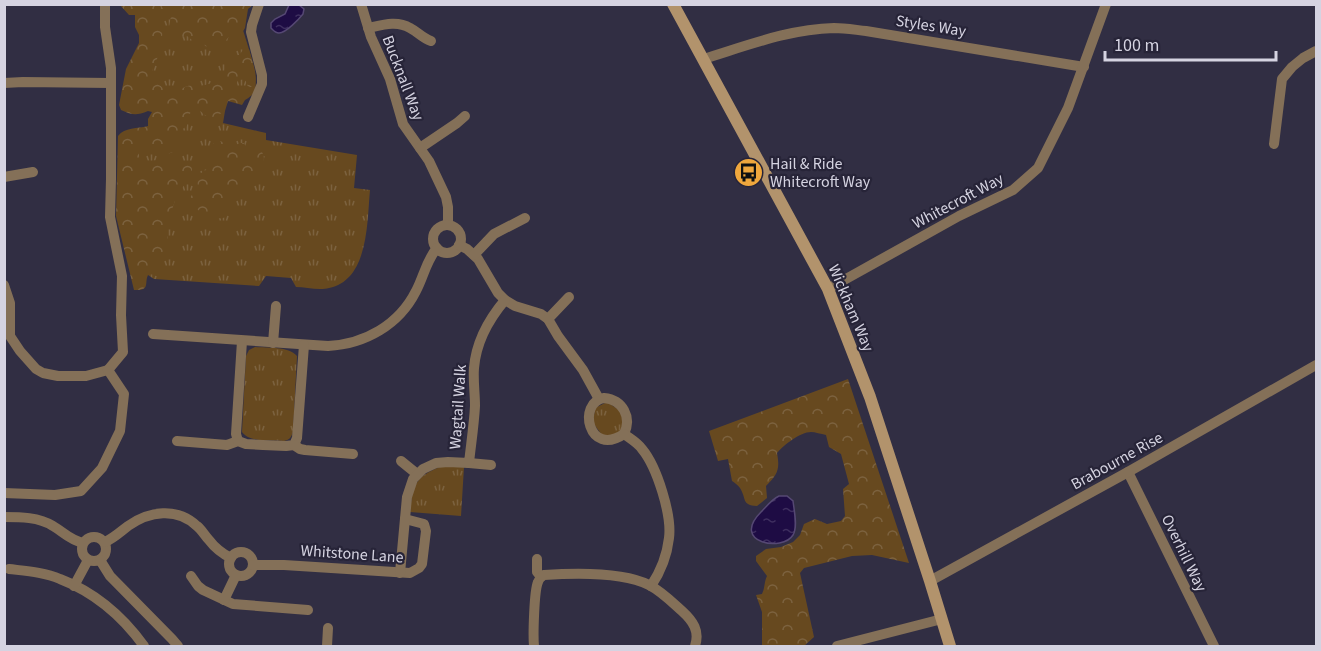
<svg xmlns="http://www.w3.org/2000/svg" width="1321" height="651" font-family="'Source Sans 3',sans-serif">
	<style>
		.grass { fill: url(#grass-tufts) }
		.forest { fill: url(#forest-crowns) }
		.water { fill: url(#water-ripples); stroke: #554873; stroke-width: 1.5 }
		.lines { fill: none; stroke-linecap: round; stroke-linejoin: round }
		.street { stroke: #847058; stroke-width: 10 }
		.secondary { stroke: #b2936c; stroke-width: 12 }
		.labels { text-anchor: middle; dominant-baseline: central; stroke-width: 4.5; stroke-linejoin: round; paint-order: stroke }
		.street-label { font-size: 16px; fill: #d5d3e1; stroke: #272438 }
		.poi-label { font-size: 16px; fill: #d5d3e1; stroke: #272438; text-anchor: start }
	</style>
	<defs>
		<pattern id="grass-tufts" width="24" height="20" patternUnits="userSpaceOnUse" patternTransform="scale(1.5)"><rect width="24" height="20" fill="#67491f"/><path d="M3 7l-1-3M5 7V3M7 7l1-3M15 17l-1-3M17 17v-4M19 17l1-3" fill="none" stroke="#7c623f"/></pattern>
		<pattern id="forest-crowns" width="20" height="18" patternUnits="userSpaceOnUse" patternTransform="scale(1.5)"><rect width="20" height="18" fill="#67491f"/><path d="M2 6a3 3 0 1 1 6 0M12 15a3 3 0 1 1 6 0" fill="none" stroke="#7c623f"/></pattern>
		<pattern id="water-ripples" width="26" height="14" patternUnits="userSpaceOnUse" patternTransform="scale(1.5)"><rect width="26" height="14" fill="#1e0c44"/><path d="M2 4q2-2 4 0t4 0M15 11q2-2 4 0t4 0" fill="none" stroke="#3e2e5f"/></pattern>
	</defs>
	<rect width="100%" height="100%" fill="#312e43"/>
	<g class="grass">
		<path d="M152,5H184L242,27C246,40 259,77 255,90C253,95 250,97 245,100L224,97L225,111L223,123L266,133V140L357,155L354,188L370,190C367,221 369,280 329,288C319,291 306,287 296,287L291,278L266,276L259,286L154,279L142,271L133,151L142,143L165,135L150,87Z"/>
		<path d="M255,347C268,348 288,346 297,356L293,432C291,438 289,440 284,441C271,440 250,443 242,432L246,356L249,350Z"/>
		<path d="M607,402L622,412L624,426L617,435H602L593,423L595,408Z"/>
		<path d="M440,467H464L461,516L410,512C413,486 414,477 440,467Z"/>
	</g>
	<g class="forest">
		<path d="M120,5H161L164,10C161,17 163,22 163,29C162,38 160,50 157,59C155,69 149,68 153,81C158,84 166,90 170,91C180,95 184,81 198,87L212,83L218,76L223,75C229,62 220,56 239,55L244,49H249C252,61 259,76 254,87H249L247,85L245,79L238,80L234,90L237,94L244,96L245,100L242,105L228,101L225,111C211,120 207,119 197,107C189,112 187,118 187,126L177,133L179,141L178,149C164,159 160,151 149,144L144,145L139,150V156C150,166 157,158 170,158C176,158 173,159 178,161C181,162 185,161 187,163C191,164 192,167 192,170C191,173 188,175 186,178C185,180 185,184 183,187C182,189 179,191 178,194C173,202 174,212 165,218C166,226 169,234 167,242C166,248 165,245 163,251C161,255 161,260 158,265C156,269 150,272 148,275C144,283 151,291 134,290L116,216L118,136C125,127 137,129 148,126V119L152,112L148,111C136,116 132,115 121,110L119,105L126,69L139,43V35L135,27V15H129Z"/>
		<path d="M179,5V4L253,5L248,9L245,28L242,33C233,34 228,35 224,44L218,45L214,48L205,46L203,38L192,40L187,36C179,37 174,34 169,27L171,16L178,12Z"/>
		<path d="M220,141L225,143L231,147L240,143H244L247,149L258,148C264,153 265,157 263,164L258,169C257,179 248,187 239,191C238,200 237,203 227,206L226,217C215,221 206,216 197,209L191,210L186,207C187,198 190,196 197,192C199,186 196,181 198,175L209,168C208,157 207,143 220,141Z"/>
		<path d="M848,379L909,563L872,555L852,556L804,568L800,573L814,637L804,646H762V612L756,595L762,594C765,588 764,582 767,576L756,561V556L766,549L781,547L793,542L800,535L804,524L815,519L827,524L841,521L845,516L843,489L849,484L841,454L829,447L826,435C821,434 815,432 811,432C800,432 784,445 777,453C780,469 778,474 766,486L767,498L757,506C741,505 747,499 740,488C739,486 734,482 732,481L728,459L718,461L709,431Z"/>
	</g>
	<g class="water">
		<path d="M289,5H299L304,9L303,14C299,19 286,33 279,33C275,33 273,30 271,28V23L275,19L285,14Z"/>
		<path d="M779,496H787L793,501C794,510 798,527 793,535C783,552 730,543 761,512C767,506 771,500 779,496Z"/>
	</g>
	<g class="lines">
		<g class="street">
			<path d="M361,4L371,37L390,79L403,124L429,161L446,197L448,207V225"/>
			<path d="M368,28C382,25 397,20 410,28C418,32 422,38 431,41"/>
			<path d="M703,59C746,46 789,29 834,28C845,28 856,30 866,31L1084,67"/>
			<path d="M4,83L23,82L111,83"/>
			<path d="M248,117L262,84V75L251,32L252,25L259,4"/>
			<path d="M1274,144L1282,79L1292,67L1303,58L1316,51"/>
			<path d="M420,148L457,123L465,116"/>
			<path d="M4,177L33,172"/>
			<circle cx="447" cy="239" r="14"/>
			<path d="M459,245L467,249L478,259L498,293L505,300L515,306L541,314L548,319L558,336L583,370L599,399"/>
			<path d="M474,255L494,234L525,218"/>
			<path d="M4,285L10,303V336L20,351L36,369L43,373L58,376H86L108,370"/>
			<path d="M828,289L959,216L1013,190L1038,168L1068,108L1106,4"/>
			<path d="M548,319L569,297"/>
			<path d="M153,334L328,346C365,344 399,325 416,291C424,276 426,261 437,248"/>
			<path d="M273,343L276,306"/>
			<path d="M604,398C623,400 632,417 624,434C588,458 577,402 604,398Z"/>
			<path d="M624,434C631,439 638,443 642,449C657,467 672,515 669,538C667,556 661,571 651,586"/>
			<path d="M177,441L227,445L238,441L246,444L263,445L286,446L294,445L297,438L304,345"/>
			<path d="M238,441L236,434L242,341"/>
			<path d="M294,445L300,449L305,450L353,454"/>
			<path d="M401,461L417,474"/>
			<path d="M469,463L491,465"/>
			<path d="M1128,472L1214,646"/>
			<path d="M4,493L55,495L81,491L102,468L120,431L124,394L108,370L123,352L121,315L122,276L110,217L111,179V68L105,27V4"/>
			<path d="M4,517C20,517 39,517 53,526C65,533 68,539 83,543"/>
			<circle cx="94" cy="549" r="12"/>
			<path d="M105,542C114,538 120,532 128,526C149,511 177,507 197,526C202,530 205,536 209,540C215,548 223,554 231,558"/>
			<circle cx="241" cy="564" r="12"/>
			<path d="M537,559V572L541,577"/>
			<path d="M100,560L110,576L172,639L178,646"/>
			<path d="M253,565H284L410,573L419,568L422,564L426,531L424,524L405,519"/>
			<path d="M9,569C26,571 44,572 60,579C94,592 123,617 144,646"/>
			<path d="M400,573L407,497L413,479L423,469L436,463L448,462L469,463C471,444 474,425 475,406C475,393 473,381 474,368C476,343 489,319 505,300"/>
			<path d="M191,576L198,586L203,590L233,604L308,610"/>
			<path d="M930,581L1128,472L1316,365"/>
			<path d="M74,586L88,560"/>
			<path d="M224,600L236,575"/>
			<path d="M327,646L328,628"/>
			<path d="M534,646C533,636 534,591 538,582C540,577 540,578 544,575C574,573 623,572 649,585C661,591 672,602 682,611C693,621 700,631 695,646"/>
			<path d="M837,646L942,619"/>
		</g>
		<path class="secondary" d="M673,4L828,289L870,397L930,581L950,646"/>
	</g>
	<defs>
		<symbol id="bus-disc" viewBox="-11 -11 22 22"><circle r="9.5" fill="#efa73d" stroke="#272438"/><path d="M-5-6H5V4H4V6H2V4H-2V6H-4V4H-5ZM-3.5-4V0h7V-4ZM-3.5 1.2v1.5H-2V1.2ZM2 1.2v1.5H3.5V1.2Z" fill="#111"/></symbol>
	</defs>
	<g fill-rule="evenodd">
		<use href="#bus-disc" x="732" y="156" width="33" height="33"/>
	</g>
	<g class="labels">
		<g class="street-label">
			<text transform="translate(931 26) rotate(9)">Styles Way</text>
			<text transform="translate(403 78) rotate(69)">Bucknall Way</text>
			<text transform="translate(958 201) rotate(-28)">Whitecroft Way</text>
			<text transform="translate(851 308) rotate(67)">Wickham Way</text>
			<text transform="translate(458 407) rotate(-86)">Wagtail Walk</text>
			<text transform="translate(1117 461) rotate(-29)">Brabourne Rise</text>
			<text transform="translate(1184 553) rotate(64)">Overhill Way</text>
			<text transform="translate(352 554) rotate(4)">Whitstone Lane</text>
		</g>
		<g class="poi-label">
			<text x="770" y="164">Hail &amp; Ride<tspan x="770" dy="18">Whitecroft Way</tspan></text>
		</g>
	</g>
	<rect width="1321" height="651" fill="none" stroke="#d5d3e1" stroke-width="12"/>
	<path d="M1105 51v9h171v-9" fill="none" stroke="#d5d3e1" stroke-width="3"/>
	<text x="1114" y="51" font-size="18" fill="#d5d3e1" stroke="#272438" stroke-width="4.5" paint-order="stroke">100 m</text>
</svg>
